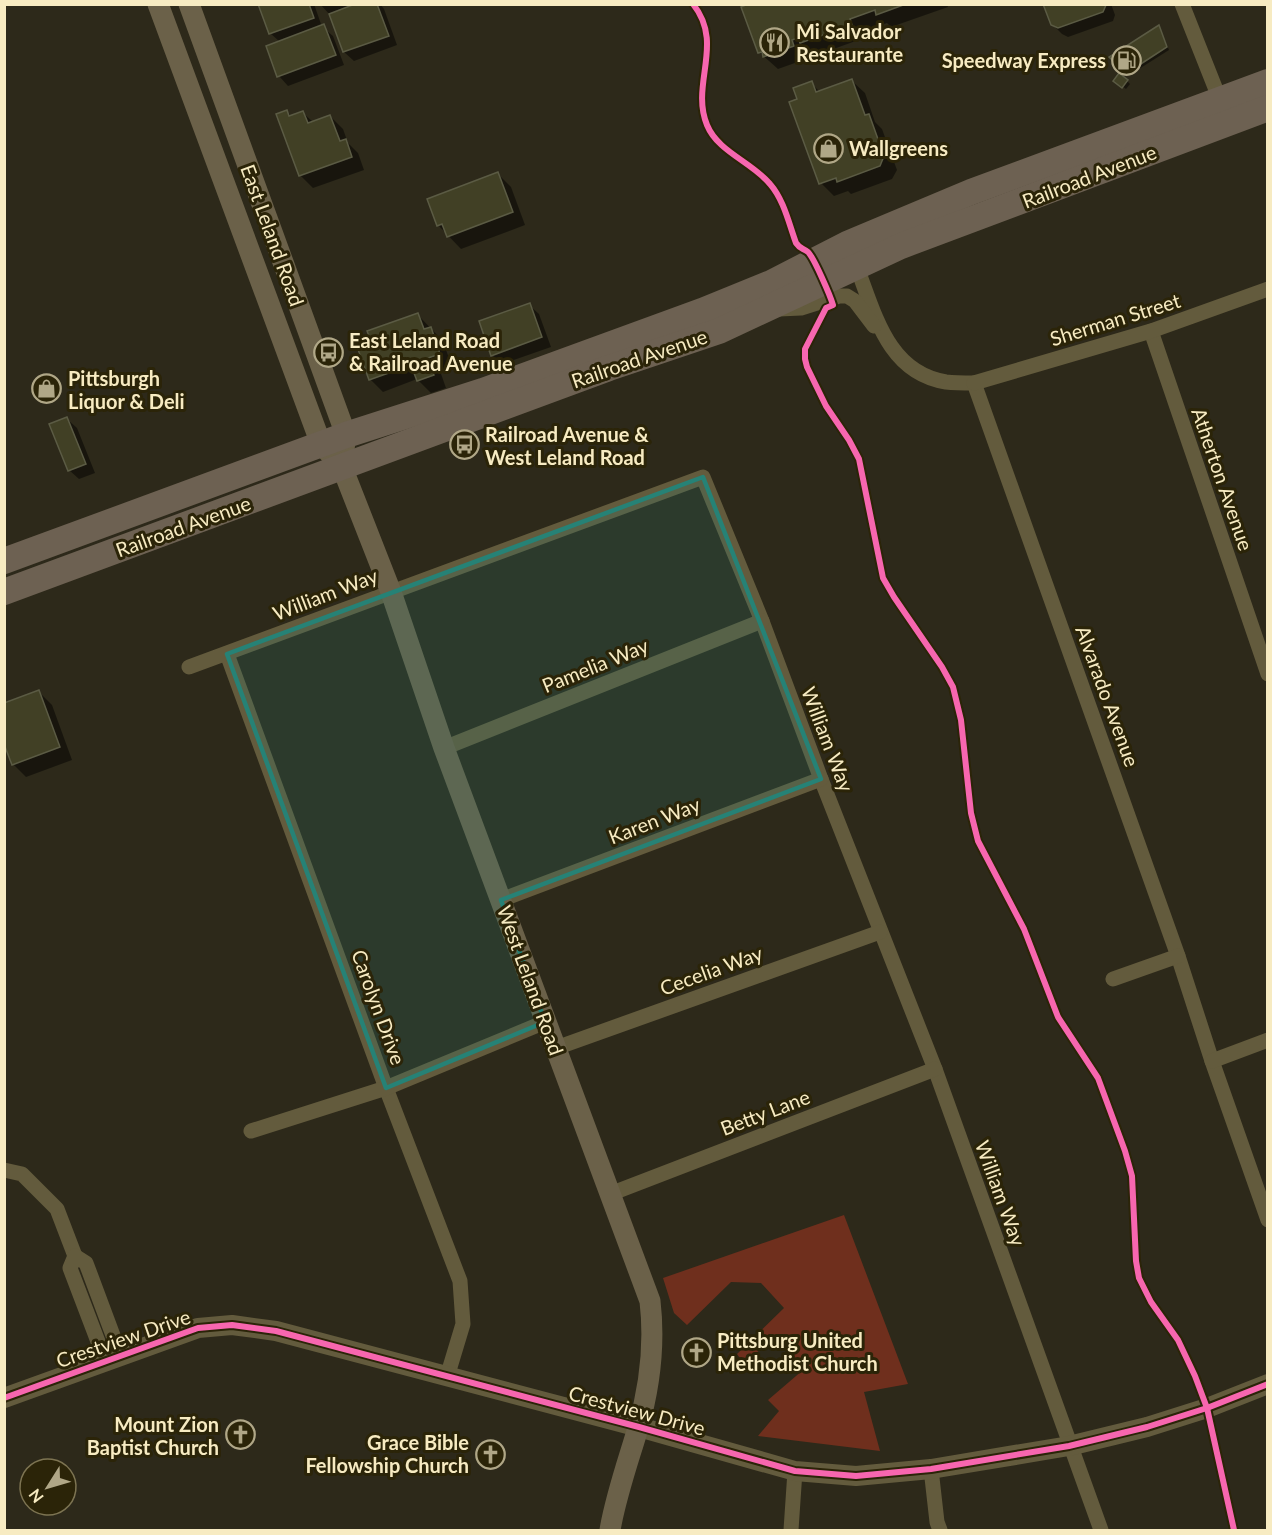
<svg xmlns="http://www.w3.org/2000/svg" width="1272" height="1535" font-family="Lato,sans-serif">
	<style>
		.green { fill: #6f2f1d }
		.shadow { fill: #0007 }
		.building { fill: #414025; stroke: #5b5b44; stroke-width: 1.5 }
		.lines { fill: none; stroke-linecap: round; stroke-linejoin: round }
		.minor { stroke: #635b3d; stroke-width: 15 }
		.tertiary { stroke: #635b3d; stroke-width: 20 }
		.secondary { stroke: #6b6149; stroke-width: 21 }
		.trunk { stroke: #6d6152; stroke-width: 26 }
		.cycleway-casing { stroke: #2b2408; stroke-width: 10 }
		.cycleway { stroke: #f766af; stroke-width: 6 }
		.marked { fill: #268276; fill-opacity: 0.2; stroke: #268276; stroke-width: 4.5; stroke-linejoin: round }
		.labels { text-anchor: middle; dominant-baseline: central; stroke-width: 6; stroke-linejoin: round; paint-order: stroke }
		.poi-label { font-size: 20px; font-weight: bold; fill: #f7ebc2; stroke: #2b2408; text-anchor: start }
		.street-label { font-size: 20px; fill: #f7ebc2; stroke: #2b2408 }
	</style>
	<rect width="100%" height="100%" fill="#2d291a"/>
	<path class="green" d="M844,1215L908,1384L864,1392L880,1451L758,1436L779,1411L768,1400L803,1370L776,1335L744,1364L737,1354L784,1308L761,1283L731,1282L687,1325L674,1313L663,1278Z"/>
	<g class="shadow">
		<path d="M260,4H314L322,27L333,36L344,65L288,86L279,76L280,42L270,33Z"/>
		<path d="M320,4H380L384,9L397,45L354,61L344,52L331,16Z"/>
		<path d="M752,4H947L948,7L891,27L887,23L862,32L864,38L814,56L810,51L804,53L806,59L778,69L760,53Z"/>
		<path d="M1045,4H1111L1115,15L1113,21L1068,37L1062,34L1052,24Z"/>
		<path d="M1159,27L1169,50L1131,74L1112,57Z"/>
		<path d="M852,81L865,93L875,122L882,129L897,170L892,179L851,194L848,191L834,196L821,183L799,100L811,83L820,92Z"/>
		<path d="M1127,81L1130,84L1126,89L1118,83Z"/>
		<path d="M287,111L292,117L303,113L313,122L330,116L343,129L348,143L358,153L364,170L313,188L300,175Z"/>
		<path d="M498,174L511,187L525,225L461,249L438,225Z"/>
		<path d="M529,305L539,314L551,347L502,364L492,355Z"/>
		<path d="M417,314L443,341L452,367L440,371L446,388L431,393L417,379L383,392L370,379Z"/>
		<path d="M67,419L77,428L95,473L79,479L69,470Z"/>
		<path d="M39,692L52,705L72,760L26,777L13,764Z"/>
	</g>
	<g class="building">
		<path d="M258,4H309L314,18L269,34Z"/>
		<path d="M355,4H377L389,36L343,52L329,14Z"/>
		<path d="M748,4H906L876,15L875,10L850,19L852,25L800,43L798,38L792,40L794,46L763,57L762,52L758,53L741,7Z"/>
		<path d="M1043,4H1106V5L1103,12L1058,28L1051,25Z"/>
		<path d="M324,24L336,55L277,77L266,46Z"/>
		<path d="M1159,25L1167,47L1153,56L1127,73L1109,57Z"/>
		<path d="M1119,73L1128,80L1122,88L1113,81Z"/>
		<path d="M852,79L865,115L869,114L884,156L880,166L837,182L836,178L819,184L789,102L797,99L793,88L812,81L816,92Z"/>
		<path d="M287,110L289,116L303,111L308,123L330,115L340,141L346,139L352,157L299,176L276,114Z"/>
		<path d="M498,172L513,212L447,237L442,224L437,226L427,199Z"/>
		<path d="M530,303L542,337L491,356L479,321Z"/>
		<path d="M418,313L424,329L431,327L440,354L428,358L434,375L417,381L411,365L369,380L355,341L369,336L367,331Z"/>
		<path d="M67,417L86,464L68,471L49,424Z"/>
		<path d="M39,690L60,747L12,765L4,744V703Z"/>
	</g>
	<g class="lines">
		<g class="minor">
			<path d="M1182,4L1222,105"/>
			<path d="M854,260C874,309 885,372 946,382C955,383 965,383 974,383L1178,956L1212,1061L1268,1220"/>
			<path d="M779,309L801,308L839,296H847L855,301L874,326"/>
			<path d="M1151,331L1268,674"/>
			<path d="M974,383L1151,331L1268,289"/>
			<path d="M227,654L386,1088L460,1281L463,1324L447,1377"/>
			<path d="M189,667L703,477L762,621L821,779L935,1069L1101,1530"/>
			<path d="M444,748L762,621"/>
			<path d="M501,900L821,779"/>
			<path d="M1113,979L1178,956"/>
			<path d="M556,1048L880,932"/>
			<path d="M1212,1061L1268,1040"/>
			<path d="M251,1131L386,1088L545,1022"/>
			<path d="M4,1170L22,1174L57,1209L75,1256"/>
			<path d="M610,1194L935,1069"/>
			<path d="M105,1360L70,1268L75,1256L86,1263L120,1354"/>
			<path d="M931,1469L937,1522L940,1530"/>
			<path d="M791,1530L795,1471"/>
		</g>
		<path class="tertiary" d="M4,1398L198,1328L232,1325L276,1331L639,1427L795,1471L856,1476L931,1469L1069,1446L1147,1427L1207,1408L1268,1384"/>
		<g class="secondary">
			<path d="M158,4L321,444L342,467L391,592L444,748L650,1301C655,1344 650,1386 638,1428C628,1462 616,1495 610,1530"/>
			<path d="M189,4L346,435L344,449"/>
		</g>
		<g class="trunk">
			<path d="M4,561L346,435L483,391L702,311L771,283L847,244L971,192L1268,82"/>
			<path d="M4,592L609,368L719,331L901,246L1268,108"/>
		</g>
		<defs>
			<g id="cycleway">
				<path d="M693,4C725,44 690,84 707,125C718,152 752,162 770,184C784,200 789,224 796,243C800,249 803,248 808,252C814,258 830,295 833,305L826,308L805,349V359L807,367L826,406L849,440L859,459L883,578L894,597L942,667L953,687L961,720L971,813L978,841L1024,929L1058,1017L1098,1078L1125,1151L1132,1176L1136,1261L1139,1278L1151,1302L1178,1340L1195,1376L1207,1408L1234,1530"/>
				<path d="M4,1398L198,1328L232,1325L276,1331L639,1427L795,1471L856,1476L931,1469L1069,1446L1147,1427L1207,1408L1268,1384"/>
			</g>
		</defs>
		<use href="#cycleway" class="cycleway-casing"/>
		<use href="#cycleway" class="cycleway"/>
	</g>
	<path class="marked" d="M703,477L821,779L501,900L545,1022L386,1088L227,654Z"/>
	<defs>
		<symbol id="restaurant-ring" viewBox="-11 -11 22 22"><circle r="9.5" fill="#2b2408" stroke="#b0a787" stroke-width="1.5"/><path d="M-5-6h1v4h1v-4h1v4h1v-4h1v5L-1.5 .5V6h-2V.5L-5-1ZM5-6V6H3V1.5H1.5Q1.5-4 5-6Z" fill="#b0a787"/></symbol>
		<symbol id="fuel-ring" viewBox="-11 -11 22 22"><circle r="9.5" fill="#2b2408" stroke="#b0a787" stroke-width="1.5"/><path d="M-5.5-6h7V0h2V4h1.3V-2.5L3-4.5l.8-.8L6-3V5H2.5V1h-1V6h-7ZM-4.2-4.7v3.2H.2V-4.7Z" fill="#b0a787"/></symbol>
		<symbol id="shop-ring" viewBox="-11 -11 22 22"><circle r="9.5" fill="#2b2408" stroke="#b0a787" stroke-width="1.5"/><path d="M-5-2.5h2.3a2.7 3.5 0 0 1 5.4 0H5L5.5 6h-11ZM-1.5-2.5h3a1.5 2.3 0 0 0-3 0Z" fill="#b0a787"/></symbol>
		<symbol id="bus-ring" viewBox="-11 -11 22 22"><circle r="9.5" fill="#2b2408" stroke="#b0a787" stroke-width="1.5"/><path d="M-5-6H5V4H4V6H2V4H-2V6H-4V4H-5ZM-3.5-4V0h7V-4ZM-3.5 1.2v1.5H-2V1.2ZM2 1.2v1.5H3.5V1.2Z" fill="#b0a787"/></symbol>
		<symbol id="church-ring" viewBox="-11 -11 22 22"><circle r="9.5" fill="#2b2408" stroke="#b0a787" stroke-width="1.5"/><path d="M-1.2-6h2.4v3.5h3.3v2.4h-3.3V6h-2.4V-.1h-3.3v-2.4h3.3Z" fill="#b0a787"/></symbol>
	</defs>
	<g fill-rule="evenodd">
		<use href="#restaurant-ring" x="758" y="26" width="33" height="33"/>
		<use href="#fuel-ring" x="1110" y="44" width="33" height="33"/>
		<use href="#shop-ring" x="812" y="132" width="33" height="33"/>
		<use href="#bus-ring" x="312" y="336" width="33" height="33"/>
		<use href="#shop-ring" x="30" y="372" width="33" height="33"/>
		<use href="#bus-ring" x="448" y="428" width="33" height="33"/>
		<use href="#church-ring" x="680" y="1336" width="33" height="33"/>
		<use href="#church-ring" x="224" y="1418" width="33" height="33"/>
		<use href="#church-ring" x="474" y="1438" width="33" height="33"/>
	</g>
	<g class="labels">
		<g class="poi-label">
			<text x="796" y="31">Mi Salvador<tspan x="796" dy="23">Restaurante</tspan></text>
			<text x="1106" y="60" text-anchor="end">Speedway Express</text>
			<text x="849" y="148">Wallgreens</text>
			<text x="349" y="340">East Leland Road<tspan x="349" dy="23">&amp; Railroad Avenue</tspan></text>
			<text x="68" y="378">Pittsburgh<tspan x="68" dy="23">Liquor &amp; Deli</tspan></text>
			<text x="485" y="434">Railroad Avenue &amp;<tspan x="485" dy="23">West Leland Road</tspan></text>
			<text x="717" y="1340">Pittsburg United<tspan x="717" dy="23">Methodist Church</tspan></text>
			<text x="219" y="1424" text-anchor="end">Mount Zion<tspan x="219" dy="23">Baptist Church</tspan></text>
			<text x="469" y="1442" text-anchor="end">Grace Bible<tspan x="469" dy="23">Fellowship Church</tspan></text>
		</g>
		<g class="street-label">
			<text transform="translate(1089 176) rotate(-21)">Railroad Avenue</text>
			<text transform="translate(273 235) rotate(70)">East Leland Road</text>
			<text transform="translate(1115 319) rotate(-17)">Sherman Street</text>
			<text transform="translate(639 358) rotate(-19)">Railroad Avenue</text>
			<text transform="translate(1223 479) rotate(71)">Atherton Avenue</text>
			<text transform="translate(183 526) rotate(-20)">Railroad Avenue</text>
			<text transform="translate(325 594) rotate(-21)">William Way</text>
			<text transform="translate(595 665) rotate(-22)">Pamelia Way</text>
			<text transform="translate(1108 696) rotate(70)">Alvarado Avenue</text>
			<text transform="translate(828 739) rotate(69)">William Way</text>
			<text transform="translate(654 820) rotate(-21)">Karen Way</text>
			<text transform="translate(711 970) rotate(-20)">Cecelia Way</text>
			<text transform="translate(531 980) rotate(70)">West Leland Road</text>
			<text transform="translate(379 1007) rotate(70)">Carolyn Drive</text>
			<text transform="translate(765 1112) rotate(-21)">Betty Lane</text>
			<text transform="translate(1001 1193) rotate(70)">William Way</text>
			<text transform="translate(123 1338) rotate(-19)">Crestview Drive</text>
			<text transform="translate(637 1410) rotate(15)">Crestview Drive</text>
		</g>
	</g>
	<rect width="1272" height="1535" fill="none" stroke="#f7ebc2" stroke-width="12"/>
	<g transform="translate(48 1487) rotate(233)"><circle r="28" fill="#2b2408" stroke="#7d7452" stroke-width="1.5"/>
	<path d="M0-4.5L10 22L0 15L-10 22Z" fill="#b0a787"/>
	<text y="-9" font-size="16" font-weight="bold" text-anchor="middle" fill="#f7ebc2">N</text>
	</g>
</svg>
